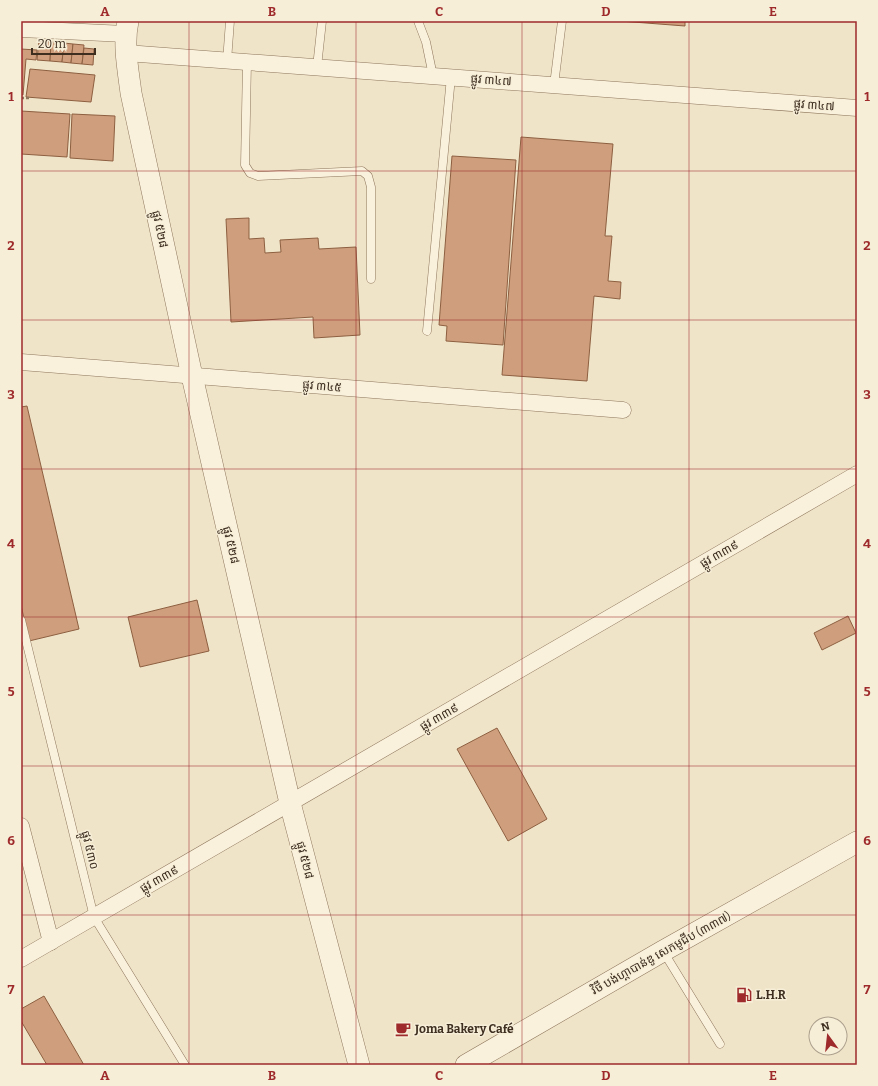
<svg xmlns="http://www.w3.org/2000/svg" width="878" height="1086" font-family="Bitter,'Noto Sans Khmer',serif">
	<style>
		.building { fill: #cf9f7d; stroke: #8d5f41 }
		.lines { fill: none; stroke-linecap: round; stroke-linejoin: round }
		.service-casing { stroke: #8d765c; stroke-width: 9 }
		.minor-casing { stroke: #8d765c; stroke-width: 17 }
		.tertiary-casing { stroke: #8d765c; stroke-width: 22 }
		.path { stroke: #8d765c; stroke-width: 2.5; stroke-dasharray: 3 2; stroke-linecap: butt }
		.service { stroke: #faf1dc; stroke-width: 8 }
		.minor { stroke: #faf1dc; stroke-width: 16 }
		.tertiary { stroke: #faf1dc; stroke-width: 21 }
		.grid { fill: none; stroke: #9e2a2b; stroke-width: 1; stroke-opacity: 0.55 }
		.labels { text-anchor: middle; dominant-baseline: central; stroke-width: 3; stroke-linejoin: round; paint-order: stroke }
		.street-label { font-size: 12px; fill: #3d2e20; stroke: #f7eed8 }
		.poi-label { font-size: 12px; font-weight: bold; fill: #3d2e20; stroke: #f7eed8; text-anchor: start }
		.neatline { fill: none; stroke: #9e2a2b; stroke-width: 1.5 }
		.grid-label { font-size: 13px; text-anchor: middle; font-weight: bold; fill: #9e2a2b }
	</style>
	<rect width="100%" height="100%" fill="#f0e4c8"/>
	<g class="building">
		<path d="M620,21H685V26Z"/>
		<path d="M39,41L51,42L50,61L37,60Z"/>
		<path d="M51,42L64,43L62,62L50,61Z"/>
		<path d="M64,43L73,44L71,63L62,62Z"/>
		<path d="M73,44L84,45L82,64L71,63Z"/>
		<path d="M84,48L94,49L93,65L82,64Z"/>
		<path d="M21,49L37,50L36,60L26,59L23,95L21,94Z"/>
		<path d="M30,69L95,75L91,102L26,97Z"/>
		<path d="M21,111L70,114L67,157L21,154Z"/>
		<path d="M72,114L115,116L113,161L70,158Z"/>
		<path d="M521,137L613,144L605,236H612L608,281L621,282L620,299L594,296L587,381L502,375Z"/>
		<path d="M452,156L516,160L503,345L446,341L447,326L439,325Z"/>
		<path d="M249,218V239L264,238L265,253L281,252L280,240L318,238L319,249L356,247L360,335L314,338L313,317L231,322L226,219Z"/>
		<path d="M27,406L79,629L29,641L21,605V407Z"/>
		<path d="M197,600L209,651L140,667L128,617Z"/>
		<path d="M848,616L856,633L822,650L814,633Z"/>
		<path d="M497,728L547,819L508,841L457,749Z"/>
		<path d="M44,996L84,1065H47L21,1021V1009Z"/>
	</g>
	<g class="lines">
		<defs>
			<g id="service">
				<path d="M418,21L426,42L433,76"/>
				<path d="M227,61L230,21"/>
				<path d="M247,62L245,165L250,173L258,176L362,171L368,176L371,187V279"/>
				<path d="M317,67L322,21"/>
				<path d="M554,85L562,21"/>
				<path d="M427,331L451,77"/>
				<path d="M21,620L94,917L185,1065"/>
				<path d="M663,951L720,1044"/>
			</g>
			<g id="minor">
				<path d="M21,29L125,34"/>
				<path d="M126,53L857,108"/>
				<path d="M21,362L623,410"/>
				<path d="M21,826L51,942"/>
				<path d="M21,959L857,474"/>
			</g>
			<g id="tertiary">
				<path d="M128,21C123,45 128,69 131,93L192,376L290,803L359,1065"/>
				<path d="M466,1065L663,951L857,842"/>
			</g>
		</defs>
		<use href="#service" class="service-casing"/>
		<use href="#minor" class="minor-casing"/>
		<use href="#tertiary" class="tertiary-casing"/>
		<path class="path" d="M21,98H29"/>
		<use href="#service" class="service"/>
		<use href="#minor" class="minor"/>
		<use href="#tertiary" class="tertiary"/>
	</g>
	<path class="grid" d="M189,21V1065M356,21V1065M522,21V1065M689,21V1065M21,171H857M21,320H857M21,469H857M21,617H857M21,766H857M21,915H857"/>
	<defs>
		<symbol id="fuel-bare" viewBox="-9 -9 18 18"><path d="M-5.5-6h7V0h2V4h1.3V-2.5L3-4.5l.8-.8L6-3V5H2.5V1h-1V6h-7ZM-4.2-4.7v3.2H.2V-4.7Z" fill="#9e2a2b" stroke="#f7eed8" stroke-width="2.5" paint-order="stroke"/></symbol>
		<symbol id="cafe-bare" viewBox="-9 -9 18 18"><path d="M-5.5-4.5H6V0H3Q3 3.5 0 3.5H-2.5Q-5.5 3.5-5.5 0ZM3-3.2v2h1.7v-2ZM-6 4.5H4V6H-6Z" fill="#9e2a2b" stroke="#f7eed8" stroke-width="2.5" paint-order="stroke"/></symbol>
	</defs>
	<g fill-rule="evenodd">
		<use href="#fuel-bare" x="733" y="984" width="22" height="22"/>
		<use href="#cafe-bare" x="392" y="1018" width="22" height="22"/>
	</g>
	<g class="labels">
		<g class="street-label">
			<text transform="translate(491 80) rotate(4)">ផ្លូវ ៣៤៧</text>
			<text transform="translate(814 105) rotate(4)">ផ្លូវ ៣៤៧</text>
			<text transform="translate(160 229) rotate(78)">ផ្លូវ ៥២៨</text>
			<text transform="translate(322 386) rotate(5)">ផ្លូវ ៣៤៥</text>
			<text transform="translate(231 545) rotate(77)">ផ្លូវ ៥២៨</text>
			<text transform="translate(719 554) rotate(-30)">ផ្លូវ ៣៣៩</text>
			<text transform="translate(439 717) rotate(-30)">ផ្លូវ ៣៣៩</text>
			<text transform="translate(90 850) rotate(76)">ផ្លូវ ៥៣០</text>
			<text transform="translate(305 860) rotate(75)">ផ្លូវ ៥២៨</text>
			<text transform="translate(159 879) rotate(-30)">ផ្លូវ ៣៣៩</text>
			<text transform="translate(661 953) rotate(-29)">វិថី បង់ហ្គាបាន់ឌូ សេកមូជីប (៣៣៧)</text>
		</g>
		<g class="poi-label">
			<text x="756" y="995">L.H.R</text>
			<text x="415" y="1029">Joma Bakery Café</text>
		</g>
	</g>
	<rect width="878" height="1086" fill="none" stroke="#f7eed8" stroke-width="44"/>
	<g transform="translate(828 1036) rotate(345)"><circle r="19" fill="#f7eed8" stroke="#ada18e"/>
	<path d="M0-3L7 15L0 10L-7 15Z" fill="#9e2a2b"/>
	<text y="-6" font-size="11" font-weight="bold" text-anchor="middle" fill="#3d2e20">N</text>
	</g>
	<path d="M32 48v6h63v-6" fill="none" stroke="#3d2e20" stroke-width="2"/>
	<text x="38" y="48" font-size="12" fill="#3d2e20" stroke="#f7eed8" stroke-width="3" paint-order="stroke">20 m</text>
	<rect x="22" y="22" width="834" height="1042" class="neatline"/>
	<g class="grid-label">
		<text x="105" y="16">A</text>
		<text x="272" y="16">B</text>
		<text x="439" y="16">C</text>
		<text x="606" y="16">D</text>
		<text x="773" y="16">E</text>
		<text x="11" y="101">1</text>
		<text x="867" y="101">1</text>
		<text x="11" y="250">2</text>
		<text x="867" y="250">2</text>
		<text x="11" y="399">3</text>
		<text x="867" y="399">3</text>
		<text x="11" y="548">4</text>
		<text x="867" y="548">4</text>
		<text x="11" y="696">5</text>
		<text x="867" y="696">5</text>
		<text x="11" y="845">6</text>
		<text x="867" y="845">6</text>
		<text x="11" y="994">7</text>
		<text x="867" y="994">7</text>
		<text x="105" y="1080">A</text>
		<text x="272" y="1080">B</text>
		<text x="439" y="1080">C</text>
		<text x="606" y="1080">D</text>
		<text x="773" y="1080">E</text>
	</g>
</svg>
